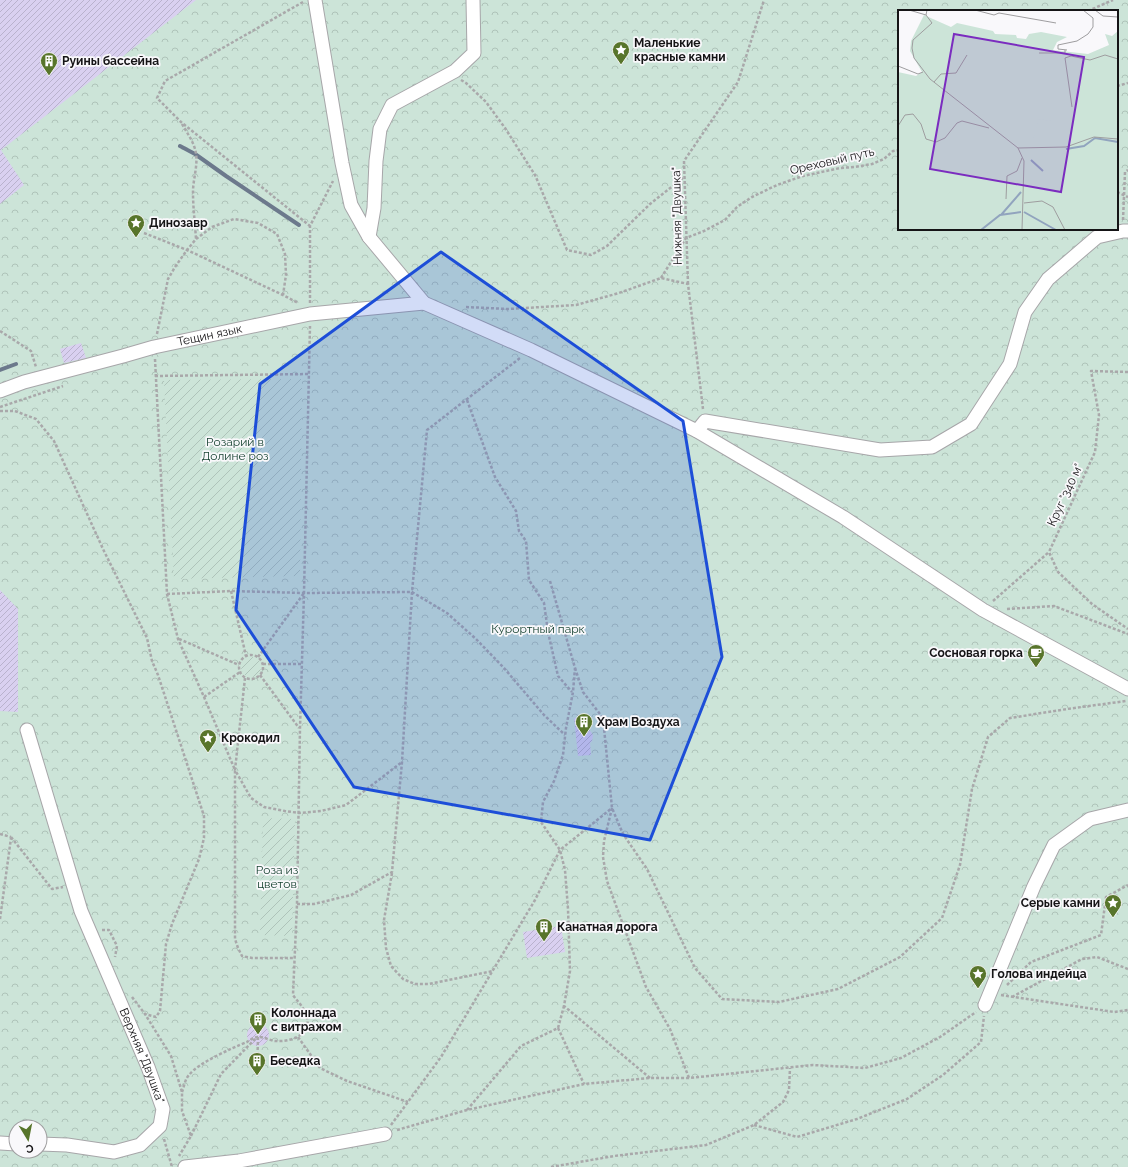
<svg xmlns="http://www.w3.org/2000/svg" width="1128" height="1167" font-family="Raleway,sans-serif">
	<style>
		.park { fill: url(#park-crowns); fill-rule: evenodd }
		.garden { fill: url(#garden-furrows) }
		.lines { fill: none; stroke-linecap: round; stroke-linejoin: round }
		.stream { stroke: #6c798c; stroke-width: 4 }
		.building { fill: url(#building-hatch) }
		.minor-casing { stroke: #a7a6a9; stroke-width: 15 }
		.path { stroke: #a9a8aa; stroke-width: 2.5; stroke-dasharray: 3 2; stroke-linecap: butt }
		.minor { stroke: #fff; stroke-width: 13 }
		.marked { fill: #1d4ed8; fill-opacity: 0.2; stroke: #1d4ed8; stroke-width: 3; stroke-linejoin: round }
		.labels { text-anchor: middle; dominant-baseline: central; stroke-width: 3.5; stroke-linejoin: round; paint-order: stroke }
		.poi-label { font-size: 12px; font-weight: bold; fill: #151416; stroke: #f9f8fb; text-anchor: start }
		.street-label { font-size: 12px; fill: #151416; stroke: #f9f8fb }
		.park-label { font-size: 12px; fill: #113e2c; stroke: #f9f8fb }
		.inset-river { fill: none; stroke: #91a4be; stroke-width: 2 }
		.inset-road { fill: none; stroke: #9e9d9f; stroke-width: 1 }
		.view { fill: #7b2cbf; fill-opacity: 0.15; stroke: #7b2cbf; stroke-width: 2 }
		.inset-edge { fill: none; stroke: #151416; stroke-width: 2 }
	</style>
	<defs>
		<pattern id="park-crowns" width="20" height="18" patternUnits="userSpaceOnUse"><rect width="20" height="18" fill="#cce4d8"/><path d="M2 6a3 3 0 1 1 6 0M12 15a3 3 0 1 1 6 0" fill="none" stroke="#aec3b9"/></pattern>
		<pattern id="garden-furrows" width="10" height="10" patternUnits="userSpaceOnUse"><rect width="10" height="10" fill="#cce4d8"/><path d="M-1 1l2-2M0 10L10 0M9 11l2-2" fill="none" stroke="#aec3b9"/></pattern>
		<pattern id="building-hatch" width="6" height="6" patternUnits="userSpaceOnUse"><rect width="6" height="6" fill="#d9d0f0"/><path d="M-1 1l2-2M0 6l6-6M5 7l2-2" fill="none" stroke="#b9b2cd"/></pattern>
	</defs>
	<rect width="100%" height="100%" fill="#f9f8fb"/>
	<path class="park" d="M0,0H1128V1167H0ZM899,11H1117V229H899ZM16,1127H40V1151H16Z"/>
	<g class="garden">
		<path d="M302,379L300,576L174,579L164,380Z"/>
		<circle cx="251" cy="667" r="10"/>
		<path d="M263,818L295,819L292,936L260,935Z"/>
	</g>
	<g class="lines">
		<g class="stream">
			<path d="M180,146L195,154L226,176L299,225"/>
			<path d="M0,370L16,364"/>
		</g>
	</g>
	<g class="building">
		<path d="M0,0H196L1,150L24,185L0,204Z"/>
		<path d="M81,343L86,358L64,363L60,349Z"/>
		<path d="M0,590L18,609V712L0,711Z"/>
		<path d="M587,717L588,728L593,735L592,741L590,743L591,755L578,756L574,718Z"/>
		<path d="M561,926L565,952L527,958L523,932Z"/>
		<circle cx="258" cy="1035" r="11"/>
	</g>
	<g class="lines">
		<defs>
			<g id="minor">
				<path d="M315,0L342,163L351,205L369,237L424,303L531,350L697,431L843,517L983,610L1128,689"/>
				<path d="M369,237L374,208L376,161L380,129L392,105L455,71L474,53L473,0"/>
				<path id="s1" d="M0,391L24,382L123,356L154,347L310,314L424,303"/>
				<path d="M697,431L705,421L880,450L932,447L971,424L1010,364L1025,312L1048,279L1097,237L1123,231H1128"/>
				<path id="s2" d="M27,730L81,911L148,1067L163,1109L160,1126L140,1145L114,1152L67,1145L40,1144"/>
				<path d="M985,1005L1034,886L1054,845L1090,819L1128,810"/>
				<path d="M0,1143L16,1144"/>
				<path d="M185,1167L239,1161L385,1134"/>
			</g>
		</defs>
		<use href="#minor" class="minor-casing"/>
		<g class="path">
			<path d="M303,2L165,81L157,98L181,122L310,226"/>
			<path d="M1088,11L1113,0"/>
			<path d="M461,80L466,83L486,102L505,128L535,175L567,250L591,255L607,246L650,204L684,177"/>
			<path d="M1117,86L1128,83"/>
			<path d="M182,124C186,131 191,138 194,146C200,161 193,177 193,192C193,208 195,223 196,239"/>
			<path d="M1117,192L1128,197"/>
			<path d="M1123,220L1125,172L1128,170"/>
			<path d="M144,233L187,250L283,295L298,303"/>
			<path d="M661,278L686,238L704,231L725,220L737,207L752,197L777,185L803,176L840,168L855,167L872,164L884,159L893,151L899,150"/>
			<path d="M688,284L684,161L738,82L764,0"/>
			<path d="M310,303V226L333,181"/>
			<path d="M466,307L508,309L576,305L619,293L661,278L688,284L703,409"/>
			<path d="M0,331L31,351L36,367"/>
			<path d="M157,334L168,279L175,267L187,250L196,239L212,227L234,219L258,223L277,234L285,254L286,275L283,295"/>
			<path d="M155,359L167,594L178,639L204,697L235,770V939L238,948L242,956L252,958H294"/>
			<path d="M1128,372L1091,371L1099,415L1095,452L1049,552L1058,572L1092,604L1128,629"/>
			<path d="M155,376L310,374"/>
			<path d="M467,400L495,477L516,511L519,531L526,541L529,580L544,603L548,632L558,676L572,692"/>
			<path d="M0,407L63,386"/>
			<path d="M0,411H15L36,419L54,441L103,549L147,638L152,661L158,675L204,816V838L199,859L172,924L166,944L160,1011L156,1017L145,1014"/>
			<path d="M550,581L575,668L573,692L566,728L563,755L554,781L543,802L541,822L560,850L565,870L568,909L570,971L564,1006L650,1078"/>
			<path d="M231,591L246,656"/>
			<path d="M167,594L231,591L304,593L412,592L447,613L476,639L504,668L544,715L565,735"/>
			<path d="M993,601L1049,552"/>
			<path d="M1007,609L1054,606L1128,634"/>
			<path d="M179,639L239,665"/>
			<circle cx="251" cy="667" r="12"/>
			<path d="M258,657L304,593"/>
			<path d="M263,664H301"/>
			<path d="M575,668L583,692L603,718L612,808L623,834L647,869L695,968L722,999L779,1002L838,989L900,957L942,918L960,865L972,789L988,737L1010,718L1067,709L1126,701"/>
			<path d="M260,675L299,728"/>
			<path d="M245,678L235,770L251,798L264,807L285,811L299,813L321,811L346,805L402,762"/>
			<path d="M204,697L240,672"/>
			<path d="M612,808L604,841L603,857L607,881L646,987L670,1029L689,1078"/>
			<path d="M0,834L11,837"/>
			<path d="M11,837L52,889L63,887"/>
			<path d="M392,873L384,920L386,948L391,966L403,979L415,984H429L493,971"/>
			<path d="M297,904H314L351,895L392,872L402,762L412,592L427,430L520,358"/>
			<path d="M0,919L11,838"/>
			<path d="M102,930H109L117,946L115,957"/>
			<path d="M1007,985L1031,962L1101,935L1106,897L1128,885"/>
			<path d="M1001,995L1114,1012L1128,1010"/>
			<path d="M132,997L145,1014L171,1056L182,1092V1111L191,1136L179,1156"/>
			<path d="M1012,997L1082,959L1097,957L1128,969"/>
			<path d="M558,1028L584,1084"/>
			<path d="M298,1037L320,1068L347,1081L408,1102"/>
			<path d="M257,1075L258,1037"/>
			<path d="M182,1092C184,1087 185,1079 189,1075C198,1063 232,1048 247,1042C250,1040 254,1037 258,1037C263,1036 270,1041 276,1041C293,1042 315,1033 305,1012C302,1005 297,1001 293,995L297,904L300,728L304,593L310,326"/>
			<path d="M467,1110L521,1046L558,1028L564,1006"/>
			<path d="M391,1125L441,1057L535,900L560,850L612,808"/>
			<path d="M754,1125L797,1137L857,1119L907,1099L943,1075L981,1042L984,1016"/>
			<path d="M397,1130L467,1110L584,1084L650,1078H689L813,1065L865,1068L901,1058L940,1037L976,1012"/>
			<path d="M191,1136L221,1074L256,1038"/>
			<path d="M164,1139L172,1167"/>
			<path d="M551,1167L614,1156L706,1145L754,1125L783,1102L789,1090L790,1068"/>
		</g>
		<use href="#minor" class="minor"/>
	</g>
	<path class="marked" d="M441,252L683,421L722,657L650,840L354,787L236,610L260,384Z"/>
	<defs>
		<symbol id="sight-pin" viewBox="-11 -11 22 30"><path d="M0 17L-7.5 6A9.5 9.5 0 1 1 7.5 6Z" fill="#58752b" stroke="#f9f8fb"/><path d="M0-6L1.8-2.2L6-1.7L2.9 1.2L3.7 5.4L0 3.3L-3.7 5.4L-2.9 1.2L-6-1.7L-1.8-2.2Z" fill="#fff"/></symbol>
		<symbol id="building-pin" viewBox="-11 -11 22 30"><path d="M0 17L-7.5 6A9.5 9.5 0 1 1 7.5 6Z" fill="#58752b" stroke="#f9f8fb"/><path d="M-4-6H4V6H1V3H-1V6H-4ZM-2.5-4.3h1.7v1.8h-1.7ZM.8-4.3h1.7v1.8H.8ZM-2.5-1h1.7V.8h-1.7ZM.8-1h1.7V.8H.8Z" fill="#fff"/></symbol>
		<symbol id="cafe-pin" viewBox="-11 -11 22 30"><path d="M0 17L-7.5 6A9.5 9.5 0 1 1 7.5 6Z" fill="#58752b" stroke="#f9f8fb"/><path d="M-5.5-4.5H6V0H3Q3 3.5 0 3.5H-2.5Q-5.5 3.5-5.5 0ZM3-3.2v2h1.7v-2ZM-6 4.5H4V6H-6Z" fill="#fff"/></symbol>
	</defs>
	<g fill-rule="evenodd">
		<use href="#sight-pin" x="611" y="40" width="20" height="27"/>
		<use href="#building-pin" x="39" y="51" width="20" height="27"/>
		<use href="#sight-pin" x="126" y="213" width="20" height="27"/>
		<use href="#cafe-pin" x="1026" y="643" width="20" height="27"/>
		<use href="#building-pin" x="574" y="712" width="20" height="27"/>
		<use href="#sight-pin" x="198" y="728" width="20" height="27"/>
		<use href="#sight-pin" x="1103" y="893" width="20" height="27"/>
		<use href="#building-pin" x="534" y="917" width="20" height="27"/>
		<use href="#sight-pin" x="968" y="964" width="20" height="27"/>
		<use href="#building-pin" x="248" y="1010" width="20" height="27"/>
		<use href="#building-pin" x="247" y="1051" width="20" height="27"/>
	</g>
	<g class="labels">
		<g class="poi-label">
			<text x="634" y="43">Маленькие<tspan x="634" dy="14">красные камни</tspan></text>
			<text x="62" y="61">Руины бассейна</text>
			<text x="149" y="223">Динозавр</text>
			<text x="1023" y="653" text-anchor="end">Сосновая горка</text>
			<text x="597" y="722">Храм Воздуха</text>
			<text x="221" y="738">Крокодил</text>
			<text x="1100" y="903" text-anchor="end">Серые камни</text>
			<text x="557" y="927">Канатная дорога</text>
			<text x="991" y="974">Голова индейца</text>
			<text x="271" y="1013">Колоннада<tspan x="271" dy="14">с витражом</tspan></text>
			<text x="270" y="1061">Беседка</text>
		</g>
		<g class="street-label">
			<text transform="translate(832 161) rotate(-13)">Ореховый путь</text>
			<text transform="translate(677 216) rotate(-91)">Нижняя "Двушка"</text>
			<text stroke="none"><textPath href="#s1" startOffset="217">Тещин язык</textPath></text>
			<text transform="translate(1065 495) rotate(-65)">Круг "340 м"</text>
			<text stroke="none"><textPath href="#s2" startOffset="346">Верхняя "Двушка"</textPath></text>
		</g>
		<g class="park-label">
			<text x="235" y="442">Розарий в<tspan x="235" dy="14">Долине роз</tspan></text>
			<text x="538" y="629">Курортный парк</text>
			<text x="277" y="870">Роза из<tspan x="277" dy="14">цветов</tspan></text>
		</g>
	</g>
	<g transform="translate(898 10)">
		<rect width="220" height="220" fill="#f9f8fb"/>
		<path d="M26,5L53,17L59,13L95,21L97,24L118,25L119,28L128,29L131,24L143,22L169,27L159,32L155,40L190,44L211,35L207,24L214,26L220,21V220H0V62L18,66L24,62L12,41L13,31Z" fill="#cce4d8"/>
		<path d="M140,109L154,111L151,134L135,132Z" fill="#cce4d8"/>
		<path class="inset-river" d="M168,139L186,136L197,128L220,132M133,150L145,161M126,202L158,220M103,205L123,182M83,220L102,205L123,202"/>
		<path class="inset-road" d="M11,0L28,5M29,0L28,5L34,13L15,30L14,38L16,48L32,69L120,138L126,151L124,220M77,0L96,5L101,3L158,13M197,0L205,6L220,7M169,40L160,39V35L179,31L190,24L195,17V8L185,0M141,43H167V40M0,56L20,64L25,62M36,72L43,64L58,63L69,45M174,97L167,48L173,46L192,50L207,45L220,49M0,116L7,105L15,104L23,114L28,129L38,132L47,128L59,113L64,111L91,118M120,138L168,137L196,127L220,129M108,189L109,166L119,161L124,148M126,193L144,191L155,197L167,220"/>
		<path class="view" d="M56,24L186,47L163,182L32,159Z"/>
		<rect width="220" height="220" class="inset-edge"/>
	</g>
	<g transform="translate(28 1139) rotate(170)"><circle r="19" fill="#f9f8fb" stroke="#9e9d9f"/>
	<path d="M0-3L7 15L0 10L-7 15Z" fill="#58752b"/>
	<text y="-6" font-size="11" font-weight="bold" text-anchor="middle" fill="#151416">С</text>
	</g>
</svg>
